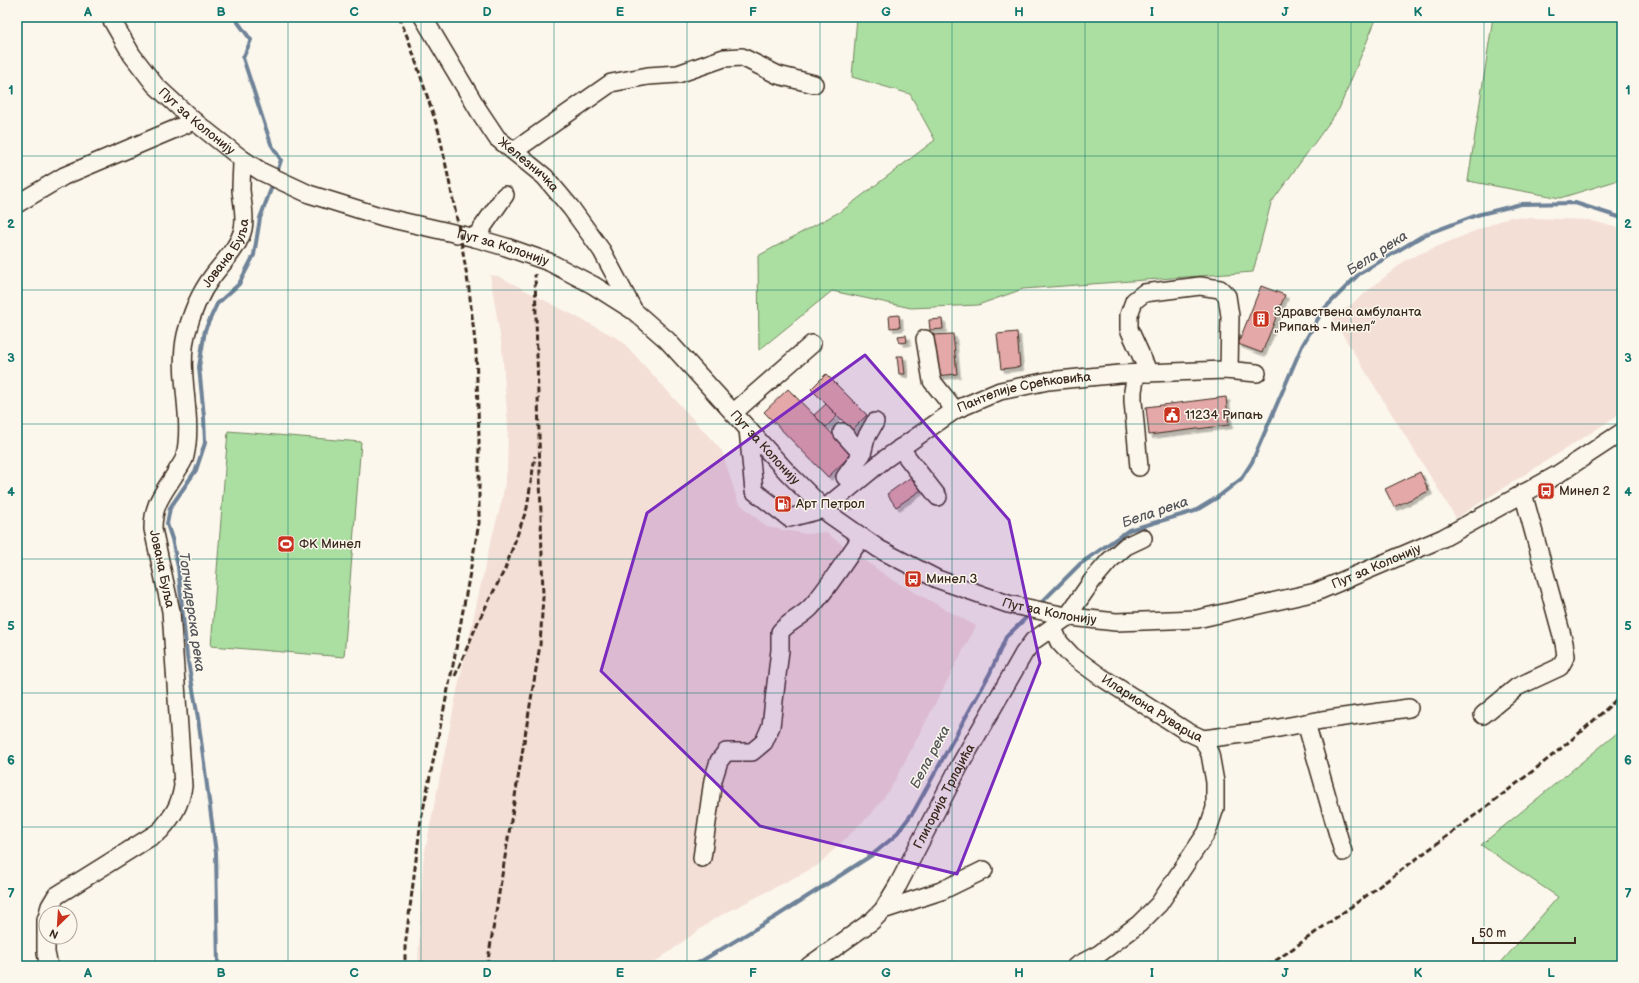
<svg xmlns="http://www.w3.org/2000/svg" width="1639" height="983" font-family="'Balsamiq Sans',sans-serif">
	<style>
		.built { fill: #f4dfd7 }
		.green { fill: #abdfa1; stroke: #738460 }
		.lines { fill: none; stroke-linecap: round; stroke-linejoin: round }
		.stream { stroke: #6e8298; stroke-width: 4 }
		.building { fill: #e3a8a7; stroke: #3b2a1e; filter: url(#shadow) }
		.minor-casing { stroke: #3b2a1e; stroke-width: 20 }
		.minor { stroke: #fbf7ec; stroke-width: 17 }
		.rail { stroke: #3b2a1e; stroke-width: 3; stroke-dasharray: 6 3; stroke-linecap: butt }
		.marked { fill: #7b2cbf; fill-opacity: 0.2; stroke: #7b2cbf; stroke-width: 3; stroke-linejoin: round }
		.grid { fill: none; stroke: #0f766e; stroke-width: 1; stroke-opacity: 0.55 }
		.labels { text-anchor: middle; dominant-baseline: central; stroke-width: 3; stroke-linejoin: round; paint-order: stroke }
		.street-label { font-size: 13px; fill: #3b2a1e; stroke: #fbf7ec }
		.poi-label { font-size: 13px; fill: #3b2a1e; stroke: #fbf7ec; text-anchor: start }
		.water-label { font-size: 14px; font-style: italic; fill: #54565b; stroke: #fbf7ec }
		.neatline { fill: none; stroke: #0f766e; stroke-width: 1.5 }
		.grid-label { font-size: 13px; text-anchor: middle; font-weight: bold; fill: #0f766e }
	</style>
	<defs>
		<filter id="shadow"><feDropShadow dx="3.5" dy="3.5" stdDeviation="0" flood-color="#0004"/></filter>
	</defs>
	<rect width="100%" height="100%" fill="#fbf7ec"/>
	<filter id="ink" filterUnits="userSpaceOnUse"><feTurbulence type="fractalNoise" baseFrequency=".025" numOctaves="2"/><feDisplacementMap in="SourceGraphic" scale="8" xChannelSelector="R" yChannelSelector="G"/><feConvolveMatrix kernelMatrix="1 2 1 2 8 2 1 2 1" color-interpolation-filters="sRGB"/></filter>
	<g filter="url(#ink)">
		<g class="built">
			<path d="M1509,217L1589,220L1622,229V413L1456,518L1333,319L1407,259Z"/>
			<path d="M490,275L498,276L621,340L722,451L738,502L767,527L807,534L825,532L891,579L976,626L890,790L872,813L817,866L714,919L650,966H418L423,861L457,691L490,544L502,500L507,470L508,427L502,348Z"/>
		</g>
		<g class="green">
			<path d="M857,17H1377L1339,109L1271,203L1253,272L1023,289L978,305L911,308L832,291L759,350L758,256L843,210L935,140L910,94L852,77Z"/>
			<path d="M1493,17H1622V179L1560,198L1468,181Z"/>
			<path d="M228,431L361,442L344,657L211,646Z"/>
			<path d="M1622,729V966H1498L1558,897L1481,845Z"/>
		</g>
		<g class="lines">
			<g class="stream">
				<path d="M234,17L251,40L243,58L271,144L281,160L276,175"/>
				<path d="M1038,606L1080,564L1129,530L1195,511L1218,497L1241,479L1252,462L1302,346L1323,310L1359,274L1424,235L1477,215L1521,204L1575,203L1622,218"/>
				<path d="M218,966L216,853L198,718L187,656L178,567L172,539L167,524L170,508L196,470L205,443L204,417L199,367L205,330L217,304L239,284L254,255L260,218L274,181"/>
				<path d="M693,966L777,916L872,855L895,836L914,811L990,673L1006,637L1031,613"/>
			</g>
		</g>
		<g class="building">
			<path d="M1261,286L1285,295L1262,353L1238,344Z"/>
			<path d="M899,315L900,327L890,328L889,316Z"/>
			<path d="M942,319L943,329L930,330L929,320Z"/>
			<path d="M1017,332L1020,367L1001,369L997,334Z"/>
			<path d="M953,334L957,374L937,376L933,335Z"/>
			<path d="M906,335L907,342L900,343L898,336Z"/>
			<path d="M897,356H903L905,374H899Z"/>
			<path d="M826,374L867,415L852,430L811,389Z"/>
			<path d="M788,389L852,454L828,477L764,412Z"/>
			<path d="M1226,397L1229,425L1149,435L1146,407Z"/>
			<path d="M826,404L837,416L826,427L814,415Z"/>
			<path d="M1420,472L1429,491L1394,507L1385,489Z"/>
			<path d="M914,475L924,488L896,507L887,494Z"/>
			<path d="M845,496L851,504L847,507L841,500Z"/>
		</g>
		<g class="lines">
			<defs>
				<g id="minor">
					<path id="s1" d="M110,17L132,55L155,85L194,121L242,159L262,172L309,194L383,217L475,238L506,247L549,262L593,285L634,311L667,340L788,473L829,514L879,549L937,579L1008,604L1071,617L1116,622L1197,619L1316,592L1443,538L1555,476L1622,432"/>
					<path id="s2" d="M423,17L479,111L497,138L545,177L571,208L602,251L634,311"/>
					<path d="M514,151L611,83L648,76L678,74L724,58L742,57L778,75L814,84"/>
					<path d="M17,204L64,176L194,121"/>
					<path d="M475,238L505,195"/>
					<path d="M925,339L932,381L955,410"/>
					<path d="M1149,373L1129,329V315L1134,301L1144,293L1200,286L1220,289L1227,296L1230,316L1229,370"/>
					<path d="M1136,374L1133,391V401L1139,467"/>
					<path d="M733,413L812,344"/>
					<path id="s3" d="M748,429L754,491L789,518L824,509L885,459L955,410L1000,391L1048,381L1120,374L1225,370L1257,373"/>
					<path d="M842,432L862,454"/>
					<path d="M900,448L938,497"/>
					<path d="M845,477L862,454L866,438L875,422"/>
					<path id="s4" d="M1053,628L1059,642L1072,656L1101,677L1186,731L1203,739L1210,754L1215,782V808L1207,832L1159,904L1139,924L1099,954L1076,966"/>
					<path d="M1483,715L1517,687L1560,667L1566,656L1564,643L1523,493"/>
					<path d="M1306,723L1343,852"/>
					<path d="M1203,739L1258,732L1322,720L1409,708"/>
					<path d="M702,858L713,780L719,761L726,752H752L764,742L771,726L780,650V632C788,622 802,617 811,607C829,587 846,559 862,537"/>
					<path d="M883,910L941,891L984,870"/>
					<path id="s5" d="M48,913L50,906L56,896L160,831C173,816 180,806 183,786L171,611L153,529C153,502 164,493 177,471C180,466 184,461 185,456C194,416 177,375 186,335C191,315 200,293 212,277C223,262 239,247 243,229C246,216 242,202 241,190C241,180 242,169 242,159"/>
					<path d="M46,919V953L49,966"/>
					<path id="s6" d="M809,966L872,921L883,910L898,885L960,765L1024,653L1033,641L1067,617L1092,581L1109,561L1126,546L1143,538"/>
				</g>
			</defs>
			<use href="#minor" class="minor-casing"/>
			<use href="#minor" class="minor"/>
			<g class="rail">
				<path d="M399,17L409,41L439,132L460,234L469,289L476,351L479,437V523L453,665L421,820L405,947V966"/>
				<path d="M455,676L478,622L505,569L527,508L535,456"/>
				<path d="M487,966L540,645L543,597L535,274"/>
				<path d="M1268,966C1331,922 1392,877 1454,831C1511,788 1571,744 1622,694"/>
			</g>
		</g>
	</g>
	<path class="marked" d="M865,355L1009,520L1040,663L957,874L760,826L601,671L647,513Z"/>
	<path class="grid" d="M155,17V966M288,17V966M421,17V966M554,17V966M687,17V966M820,17V966M952,17V966M1085,17V966M1218,17V966M1351,17V966M1484,17V966M17,156H1622M17,290H1622M17,424H1622M17,559H1622M17,693H1622M17,827H1622"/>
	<defs>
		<symbol id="building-square" viewBox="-11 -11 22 22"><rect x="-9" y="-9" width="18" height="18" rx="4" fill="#c8321e" stroke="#fbf7ec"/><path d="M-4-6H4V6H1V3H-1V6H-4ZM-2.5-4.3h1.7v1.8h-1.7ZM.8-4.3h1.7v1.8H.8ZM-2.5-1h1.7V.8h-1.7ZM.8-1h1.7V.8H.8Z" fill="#fff"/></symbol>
		<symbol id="civic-square" viewBox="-11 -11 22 22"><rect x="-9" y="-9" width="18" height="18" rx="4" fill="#c8321e" stroke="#fbf7ec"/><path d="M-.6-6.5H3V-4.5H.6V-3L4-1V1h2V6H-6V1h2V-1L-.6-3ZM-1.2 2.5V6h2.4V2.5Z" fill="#fff"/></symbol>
		<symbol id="bus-square" viewBox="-11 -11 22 22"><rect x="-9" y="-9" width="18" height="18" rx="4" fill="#c8321e" stroke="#fbf7ec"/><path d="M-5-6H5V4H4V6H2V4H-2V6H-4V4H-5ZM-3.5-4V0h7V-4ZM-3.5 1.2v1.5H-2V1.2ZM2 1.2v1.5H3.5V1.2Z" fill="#fff"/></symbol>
		<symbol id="fuel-square" viewBox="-11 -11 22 22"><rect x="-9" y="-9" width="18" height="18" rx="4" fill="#c8321e" stroke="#fbf7ec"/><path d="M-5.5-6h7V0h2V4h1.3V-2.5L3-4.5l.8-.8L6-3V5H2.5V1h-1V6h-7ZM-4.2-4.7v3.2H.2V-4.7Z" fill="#fff"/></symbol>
		<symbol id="stadium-square" viewBox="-11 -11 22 22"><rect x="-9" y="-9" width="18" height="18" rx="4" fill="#c8321e" stroke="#fbf7ec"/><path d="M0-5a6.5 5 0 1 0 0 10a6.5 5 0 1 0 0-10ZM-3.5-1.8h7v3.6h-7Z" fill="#fff"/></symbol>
	</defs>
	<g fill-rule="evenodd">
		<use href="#building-square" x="1251" y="309" width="20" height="20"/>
		<use href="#civic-square" x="1162" y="405" width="20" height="20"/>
		<use href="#bus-square" x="1536" y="481" width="20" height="20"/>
		<use href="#fuel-square" x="773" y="494" width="20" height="20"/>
		<use href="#stadium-square" x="276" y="534" width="20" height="20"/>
		<use href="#bus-square" x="903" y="569" width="20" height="20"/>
	</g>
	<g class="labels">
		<g class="street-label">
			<text stroke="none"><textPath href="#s1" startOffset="137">Пут за Колонију</textPath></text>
			<text stroke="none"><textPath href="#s2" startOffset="183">Железничка</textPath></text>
			<text stroke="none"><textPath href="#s1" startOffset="473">Пут за Колонију</textPath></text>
			<text stroke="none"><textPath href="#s5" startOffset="747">Јована Буља</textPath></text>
			<text stroke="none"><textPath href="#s3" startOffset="379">Пантелије Срећковића</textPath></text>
			<text stroke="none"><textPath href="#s1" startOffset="809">Пут за Колонију</textPath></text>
			<text stroke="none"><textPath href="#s1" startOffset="1481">Пут за Колонију</textPath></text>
			<text transform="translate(162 569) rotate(78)">Јована Буља</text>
			<text stroke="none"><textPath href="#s1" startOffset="1145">Пут за Колонију</textPath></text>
			<text stroke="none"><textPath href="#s4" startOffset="130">Илариона Руварца</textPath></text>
			<text stroke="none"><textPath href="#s6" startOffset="222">Глигорија Трлајића</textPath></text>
		</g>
		<g class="poi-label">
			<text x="1274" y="312">Здравствена амбуланта<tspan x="1274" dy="15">„Рипањ - Минел”</tspan></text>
			<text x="1185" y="415">11234 Рипањ</text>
			<text x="1559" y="491">Минел 2</text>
			<text x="796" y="504">Арт Петрол</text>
			<text x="299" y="544">ФК Минел</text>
			<text x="926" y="579">Минел 3</text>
		</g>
		<g class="water-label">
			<text transform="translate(1377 253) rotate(-33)">Бела река</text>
			<text transform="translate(1155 512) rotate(-19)">Бела река</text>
			<text transform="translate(192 612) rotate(82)">Топчидерска река</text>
			<text transform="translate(930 757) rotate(-62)">Бела река</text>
		</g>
	</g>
	<rect width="1639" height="983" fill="none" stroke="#fbf7ec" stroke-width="44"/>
	<g transform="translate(58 925) rotate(205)"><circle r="19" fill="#fbf7ec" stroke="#aea59a"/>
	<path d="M0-3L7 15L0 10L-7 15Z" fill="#c8321e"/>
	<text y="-6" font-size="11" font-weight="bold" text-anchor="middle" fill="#3b2a1e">N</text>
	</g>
	<path d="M1473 937v6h102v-6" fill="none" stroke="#3b2a1e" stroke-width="2"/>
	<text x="1479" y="937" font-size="12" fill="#3b2a1e" stroke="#fbf7ec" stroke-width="3" paint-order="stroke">50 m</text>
	<rect x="22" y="22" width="1595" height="939" class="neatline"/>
	<g class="grid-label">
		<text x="88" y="16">A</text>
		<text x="221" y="16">B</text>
		<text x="354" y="16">C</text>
		<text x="487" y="16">D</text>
		<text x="620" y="16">E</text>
		<text x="753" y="16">F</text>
		<text x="886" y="16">G</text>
		<text x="1019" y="16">H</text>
		<text x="1152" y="16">I</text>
		<text x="1285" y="16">J</text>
		<text x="1418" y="16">K</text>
		<text x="1551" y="16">L</text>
		<text x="11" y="94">1</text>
		<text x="1628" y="94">1</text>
		<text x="11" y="228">2</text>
		<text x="1628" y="228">2</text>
		<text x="11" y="362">3</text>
		<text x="1628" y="362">3</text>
		<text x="11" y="496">4</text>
		<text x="1628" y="496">4</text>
		<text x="11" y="630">5</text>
		<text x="1628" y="630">5</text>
		<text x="11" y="764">6</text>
		<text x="1628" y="764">6</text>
		<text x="11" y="898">7</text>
		<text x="1628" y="898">7</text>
		<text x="88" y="977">A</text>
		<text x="221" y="977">B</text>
		<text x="354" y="977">C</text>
		<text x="487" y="977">D</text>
		<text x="620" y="977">E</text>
		<text x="753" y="977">F</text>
		<text x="886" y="977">G</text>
		<text x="1019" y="977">H</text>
		<text x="1152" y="977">I</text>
		<text x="1285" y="977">J</text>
		<text x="1418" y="977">K</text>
		<text x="1551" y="977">L</text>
	</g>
</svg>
